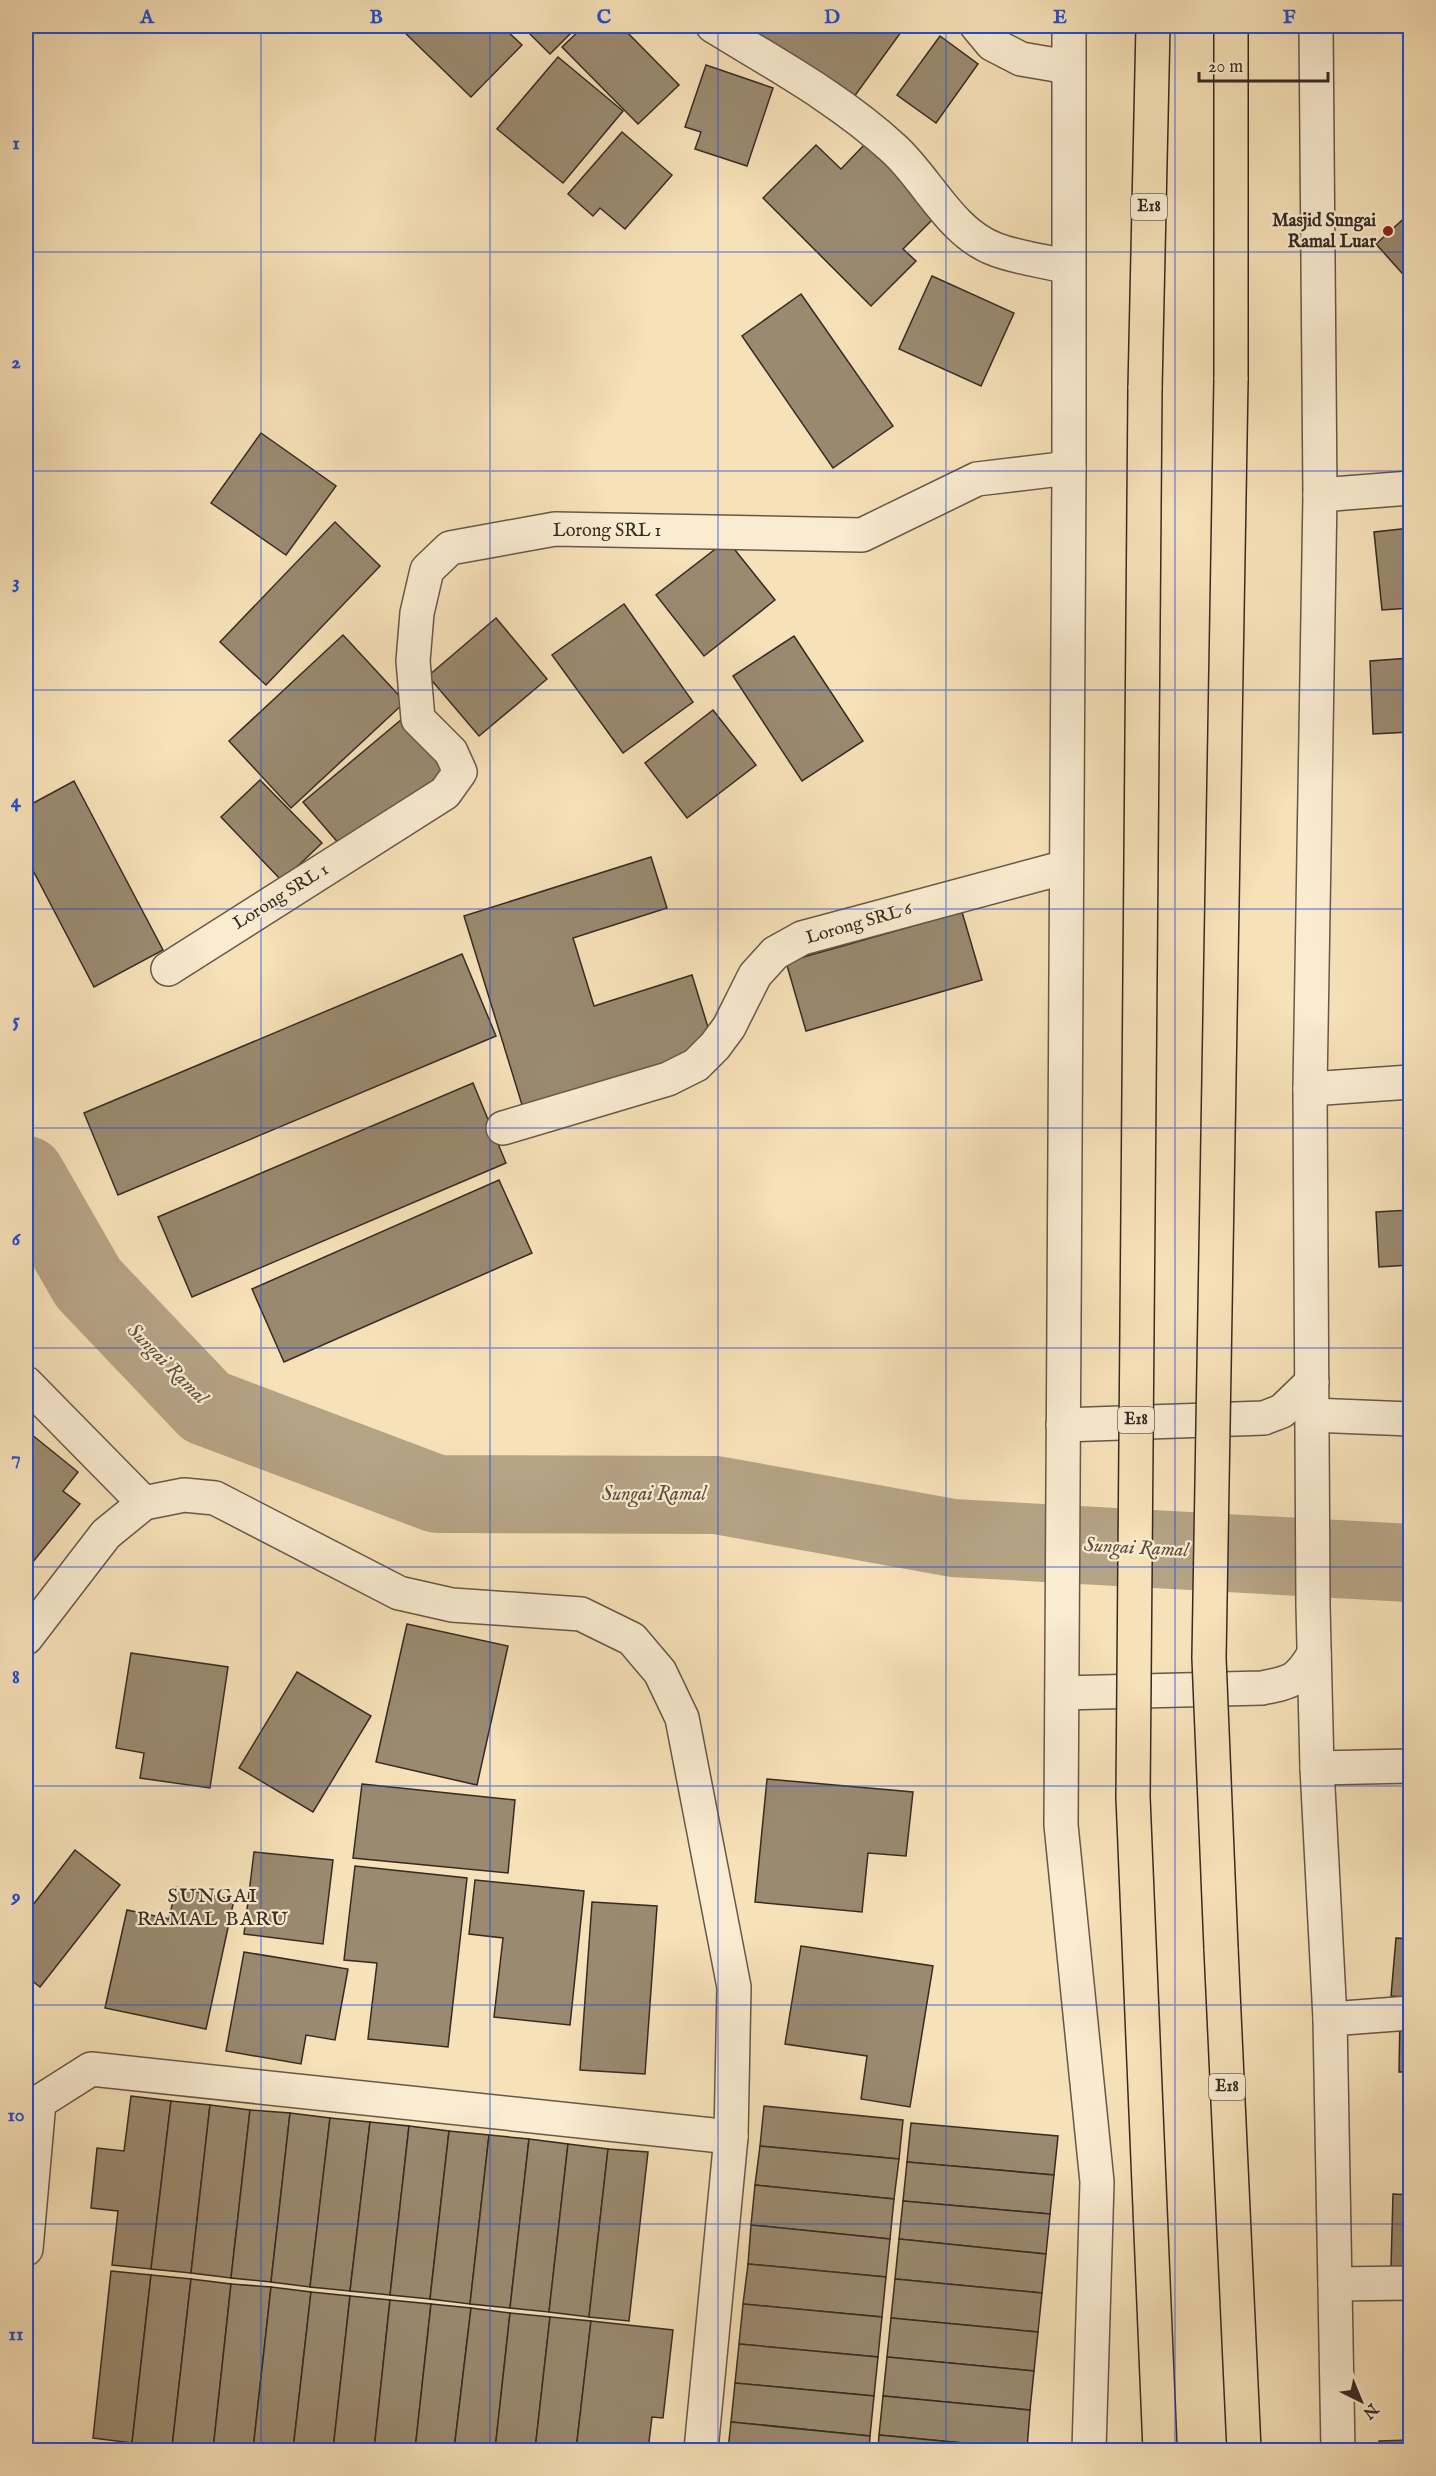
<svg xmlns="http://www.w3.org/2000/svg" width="1436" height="2476" font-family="'IM FELL English',serif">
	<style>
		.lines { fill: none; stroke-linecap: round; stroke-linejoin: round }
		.river { stroke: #b5a385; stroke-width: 78 }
		.building { fill: #9a8a70; stroke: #362b23; stroke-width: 1.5 }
		.minor-casing { stroke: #665848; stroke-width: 36 }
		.motorway-casing { stroke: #362b23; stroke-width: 36 }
		.minor { stroke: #faecd1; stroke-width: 33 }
		.motorway { stroke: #f7e1b8; stroke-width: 33 }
		.motorway-bridge-casing { stroke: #362b23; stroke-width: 36; stroke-linecap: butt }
		.motorway-bridge { stroke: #f7e1b8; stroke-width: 33 }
		.grid { fill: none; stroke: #1d4ed8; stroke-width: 1.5; stroke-opacity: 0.55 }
		.poi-dot { fill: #8f2418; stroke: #faecd1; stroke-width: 2 }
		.labels { text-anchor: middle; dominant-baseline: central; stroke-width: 4.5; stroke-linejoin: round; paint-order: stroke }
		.shield { fill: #faecd1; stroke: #716557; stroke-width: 1.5 }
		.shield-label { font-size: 16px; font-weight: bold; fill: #362b23 }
		.poi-label { font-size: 18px; font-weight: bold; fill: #362b23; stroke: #faecd1; text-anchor: end }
		.street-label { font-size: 18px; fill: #362b23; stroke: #faecd1 }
		.water-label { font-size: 20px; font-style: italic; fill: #5c4f40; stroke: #faecd1 }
		.neighbourhood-label { font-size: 20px; letter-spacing: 1.5px; fill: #362b23; stroke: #faecd1 }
		.neatline { fill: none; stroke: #1d4ed8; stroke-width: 2 }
		.grid-label { font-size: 20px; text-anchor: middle; font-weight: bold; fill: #1d4ed8 }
	</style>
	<rect width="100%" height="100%" fill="#f7e1b8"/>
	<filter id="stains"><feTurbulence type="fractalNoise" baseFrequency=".00333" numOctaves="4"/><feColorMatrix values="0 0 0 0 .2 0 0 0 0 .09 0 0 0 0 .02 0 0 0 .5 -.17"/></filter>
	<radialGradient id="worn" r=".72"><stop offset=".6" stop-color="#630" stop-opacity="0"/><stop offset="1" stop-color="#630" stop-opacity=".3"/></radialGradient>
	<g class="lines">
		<path class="river" d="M26,1175L88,1283L206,1407L437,1494L716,1495L953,1538L1410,1563"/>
	</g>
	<g class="building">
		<path d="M398,26H502L522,45L471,97Z"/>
		<path d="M522,26H578L550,54Z"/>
		<path d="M584,26H621L679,85L638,124L562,47Z"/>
		<path d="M746,26H901L904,28L851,101Z"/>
		<path d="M940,36L978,64L936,123L897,95Z"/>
		<path d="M558,57L623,111L563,183L497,129Z"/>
		<path d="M706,65L773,88L747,166L695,149L701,132L685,127Z"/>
		<path d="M622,132L672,175L625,229L600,208L593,216L568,194Z"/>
		<path d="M865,144L937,215L903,249L916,261L871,306L763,198L816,145L841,169Z"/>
		<path d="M1410,213V282L1376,244Z"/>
		<path d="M932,276L1014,313L981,386L899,349Z"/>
		<path d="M801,294L893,426L833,468L742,336Z"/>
		<path d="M261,433L336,486L286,555L211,503Z"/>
		<path d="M335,522L380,566L266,685L220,642Z"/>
		<path d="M1410,528V608L1382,610L1374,532Z"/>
		<path d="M727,540L775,600L704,656L656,595Z"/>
		<path d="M624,604L693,702L623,753L552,655Z"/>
		<path d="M496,618L547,679L479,736L428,676Z"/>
		<path d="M343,635L405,702L291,808L229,741Z"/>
		<path d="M794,636L863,741L802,781L733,676Z"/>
		<path d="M1410,658V732L1373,734L1370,661Z"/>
		<path d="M713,710L756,765L687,818L645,763Z"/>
		<path d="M408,714L451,765L347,853L303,802Z"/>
		<path d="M260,780L322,843L282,881L221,817Z"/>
		<path d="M74,781L163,950L94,987L26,857V807Z"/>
		<path d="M651,857L667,908L573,938L594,1006L692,975L714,1047L523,1108L464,916Z"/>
		<path d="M962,912L982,980L806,1031L786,962Z"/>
		<path d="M462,954L496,1036L118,1195L84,1113Z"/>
		<path d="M473,1083L506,1163L192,1297L158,1217Z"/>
		<path d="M499,1180L532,1253L284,1362L252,1289Z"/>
		<path d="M1410,1210V1265L1379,1267L1376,1212Z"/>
		<path d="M26,1430L78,1472L63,1491L80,1504L28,1568L26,1566Z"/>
		<path d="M407,1624L508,1646L477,1785L376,1762Z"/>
		<path d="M131,1653L228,1667L210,1788L140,1778L144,1753L116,1748Z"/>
		<path d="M297,1672L371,1716L313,1812L239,1768Z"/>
		<path d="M767,1779L913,1792L906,1856L868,1853L862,1912L755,1902Z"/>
		<path d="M362,1784L515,1800L508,1873L353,1858Z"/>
		<path d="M75,1850L120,1885L40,1987L26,1976V1914Z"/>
		<path d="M254,1852L333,1860L323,1944L244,1934Z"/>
		<path d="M355,1866L467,1878L448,2047L368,2039L377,1963L344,1960Z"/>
		<path d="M475,1880L584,1891L570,2025L494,2017L503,1938L469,1934Z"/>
		<path d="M176,1887L234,1900L206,2029L105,2008L127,1910L169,1919Z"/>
		<path d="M592,1902L657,1906L645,2074L580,2070Z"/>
		<path d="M1396,1938L1410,1939V1998L1391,1996Z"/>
		<path d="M801,1946L933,1966L910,2107L861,2099L867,2056L785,2044Z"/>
		<path d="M244,1952L348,1969L335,2040L306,2035L301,2064L226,2051Z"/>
		<path d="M1400,2017H1410V2072H1399Z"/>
		<path d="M131,2096L171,2101L151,2269L112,2265L118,2211L91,2208L97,2148L124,2151Z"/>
		<path d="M171,2101L210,2105L191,2273L151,2269Z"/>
		<path d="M210,2105L250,2110L231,2278L191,2273Z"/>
		<path d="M764,2106L903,2120L899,2159L760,2146Z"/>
		<path d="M250,2110L290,2113L271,2282L231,2278Z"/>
		<path d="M290,2113L330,2118L310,2287L271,2282Z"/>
		<path d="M330,2118L370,2122L350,2291L310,2287Z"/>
		<path d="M370,2122L409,2126L390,2295L350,2291Z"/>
		<path d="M911,2123L1058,2136L1054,2175L907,2162Z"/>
		<path d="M409,2126L449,2131L430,2299L390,2295Z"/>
		<path d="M449,2131L489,2135L470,2304L430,2299Z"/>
		<path d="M489,2135L529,2139L510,2308L470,2304Z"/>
		<path d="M529,2139L568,2144L549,2312L510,2308Z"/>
		<path d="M568,2144L608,2149L589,2317L549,2312Z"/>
		<path d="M760,2146L899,2159L894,2199L755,2185Z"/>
		<path d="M608,2149L648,2152L629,2321L589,2317Z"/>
		<path d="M907,2162L1054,2175L1050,2214L903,2201Z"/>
		<path d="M755,2185L894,2199L890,2239L751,2225Z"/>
		<path d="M1393,2194L1410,2195V2269L1391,2268Z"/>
		<path d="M903,2201L1050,2214L1046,2254L899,2239Z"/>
		<path d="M751,2225L890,2239L886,2277L748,2264Z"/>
		<path d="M899,2239L1046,2254L1042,2293L895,2279Z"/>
		<path d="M748,2264L886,2277L882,2317L743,2304Z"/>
		<path d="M111,2271L151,2275L132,2443L93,2438Z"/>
		<path d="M151,2275L191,2279L172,2447L132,2443Z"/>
		<path d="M191,2279L231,2284L213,2450L172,2447Z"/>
		<path d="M895,2279L1042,2293L1038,2332L891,2318Z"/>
		<path d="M231,2284L271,2287L253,2450H213Z"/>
		<path d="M271,2287L311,2292L293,2450H253Z"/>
		<path d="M311,2292L350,2296L333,2450H293Z"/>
		<path d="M350,2296L390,2300L374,2450H333Z"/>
		<path d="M390,2300L431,2304L415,2450H374Z"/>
		<path d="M431,2304L471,2308L454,2450H415Z"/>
		<path d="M743,2304L882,2317L878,2357L739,2344Z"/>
		<path d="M471,2308L510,2313L495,2450H454Z"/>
		<path d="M510,2313L550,2317L535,2450H495Z"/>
		<path d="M550,2317L591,2321L576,2450H535Z"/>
		<path d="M891,2318L1038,2332L1034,2371L887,2357Z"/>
		<path d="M591,2321L673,2330L663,2418L652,2417L648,2450H576Z"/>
		<path d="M739,2344L878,2357L874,2396L735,2383Z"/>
		<path d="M887,2357L1034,2371L1030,2410L883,2396Z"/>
		<path d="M735,2383L874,2396L870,2436L731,2422Z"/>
		<path d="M883,2396L1030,2410L1027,2449L879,2435Z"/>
		<path d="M731,2422L870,2436L869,2450H728Z"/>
		<path d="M879,2435L1027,2449L878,2450Z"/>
		<path d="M1410,2440V2450H1380L1379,2441Z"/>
	</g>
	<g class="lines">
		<defs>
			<g id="minor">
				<path d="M713,26C775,64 840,99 894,149C928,180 951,234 997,250C1019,258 1045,261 1068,267"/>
				<path d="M977,26L992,44L1021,59L1068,67"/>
				<path d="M1069,26V468L1061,1825L1097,2182L1089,2450"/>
				<path d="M1316,26L1320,495L1310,1089L1313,1606L1317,1768L1330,2019L1338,2450"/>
				<path d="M1320,495L1410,488"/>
				<path d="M168,969L445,793L460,772L451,752L418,719L413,661L417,613L427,570L450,548L555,529L862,535L977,479L1069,468"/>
				<path d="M1310,1089L1410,1082"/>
				<path d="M503,1128L668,1079L696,1065L715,1046L729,1027L755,975L775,953L802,938L1066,867"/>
				<path d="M26,1383L144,1503"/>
				<path d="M1312,1415L1410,1419"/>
				<path d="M1063,1425L1264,1418L1282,1411L1312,1382"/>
				<path d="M26,1638L106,1534L144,1503L184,1495L215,1498L399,1593L452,1605L581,1614L632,1639L660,1672L682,1718L734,1987L731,2137L701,2450"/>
				<path d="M1062,1693L1262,1688C1292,1682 1298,1681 1314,1654"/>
				<path d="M1317,1768L1410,1766"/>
				<path d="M1330,2019L1410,2013"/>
				<path d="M26,2249L39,2102L91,2069L731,2137"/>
				<path d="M1335,2284L1410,2283"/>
			</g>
			<g id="motorway">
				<path d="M1231,380V26"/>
				<path d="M1145,389L1153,26"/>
				<path d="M1221,1948L1244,2450"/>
			</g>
		</defs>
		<use href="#minor" class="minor-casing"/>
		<use href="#motorway" class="motorway-casing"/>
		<use href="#minor" class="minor"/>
		<use href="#motorway" class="motorway"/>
		<defs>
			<g id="motorway-bridge">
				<path d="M1145,389L1133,1797L1160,2450"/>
				<path d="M1221,1948L1209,1658L1231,380"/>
			</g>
		</defs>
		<use href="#motorway-bridge" class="motorway-bridge-casing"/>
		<use href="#motorway-bridge" class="motorway-bridge"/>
	</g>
	<path class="grid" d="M261,26V2450M490,26V2450M718,26V2450M946,26V2450M1175,26V2450M26,252H1410M26,471H1410M26,690H1410M26,909H1410M26,1128H1410M26,1348H1410M26,1567H1410M26,1786H1410M26,2005H1410M26,2224H1410"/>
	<circle class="poi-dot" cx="1388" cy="231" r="6"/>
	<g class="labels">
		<g class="shield">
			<rect x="1131" y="194" width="36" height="26" rx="4.5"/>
			<rect x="1118" y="1407" width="36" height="26" rx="4.5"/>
			<rect x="1209" y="2074" width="36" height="26" rx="4.5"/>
		</g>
		<g class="shield-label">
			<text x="1149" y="207">E18</text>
			<text x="1136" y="1420">E18</text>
			<text x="1227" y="2087">E18</text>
		</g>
		<g class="poi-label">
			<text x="1376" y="221">Masjid Sungai<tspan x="1376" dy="21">Ramal Luar</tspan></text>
		</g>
		<g class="street-label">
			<text x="607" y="531">Lorong SRL 1</text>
			<text transform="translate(281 897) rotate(-32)">Lorong SRL 1</text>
			<text transform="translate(859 924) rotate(-16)">Lorong SRL 6</text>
		</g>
		<g class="water-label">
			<text transform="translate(167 1364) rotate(45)">Sungai Ramal</text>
			<text x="654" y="1494">Sungai Ramal</text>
			<text transform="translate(1136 1548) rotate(3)">Sungai Ramal</text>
		</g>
		<g class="neighbourhood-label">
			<text x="213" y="1896">SUNGAI<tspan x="213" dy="23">RAMAL BARU</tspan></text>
		</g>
	</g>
	<rect width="1436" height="2476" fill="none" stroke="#f7e1b8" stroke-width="66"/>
	<g transform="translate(1361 2401) rotate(137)" stroke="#faecd1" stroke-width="4.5" paint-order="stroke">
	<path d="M0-4.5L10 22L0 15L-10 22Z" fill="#362b23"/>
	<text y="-9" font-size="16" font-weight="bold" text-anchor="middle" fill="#362b23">N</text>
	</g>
	<path d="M1199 72v9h129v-9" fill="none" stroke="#362b23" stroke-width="3"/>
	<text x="1208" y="72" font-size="18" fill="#362b23" stroke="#faecd1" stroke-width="4.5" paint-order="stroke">20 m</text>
	<rect x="33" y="33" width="1370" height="2410" class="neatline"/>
	<g class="grid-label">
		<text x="147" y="23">A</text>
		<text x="376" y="23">B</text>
		<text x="604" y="23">C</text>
		<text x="832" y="23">D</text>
		<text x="1060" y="23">E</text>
		<text x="1289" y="23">F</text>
		<text x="16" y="149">1</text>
		<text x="16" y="368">2</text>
		<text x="16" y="588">3</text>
		<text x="16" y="807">4</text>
		<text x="16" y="1026">5</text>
		<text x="16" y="1245">6</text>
		<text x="16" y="1464">7</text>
		<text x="16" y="1683">8</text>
		<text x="16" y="1902">9</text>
		<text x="16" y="2121">10</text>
		<text x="16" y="2340">11</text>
	</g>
	<rect width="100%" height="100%" filter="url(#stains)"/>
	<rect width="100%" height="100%" fill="url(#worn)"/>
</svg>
